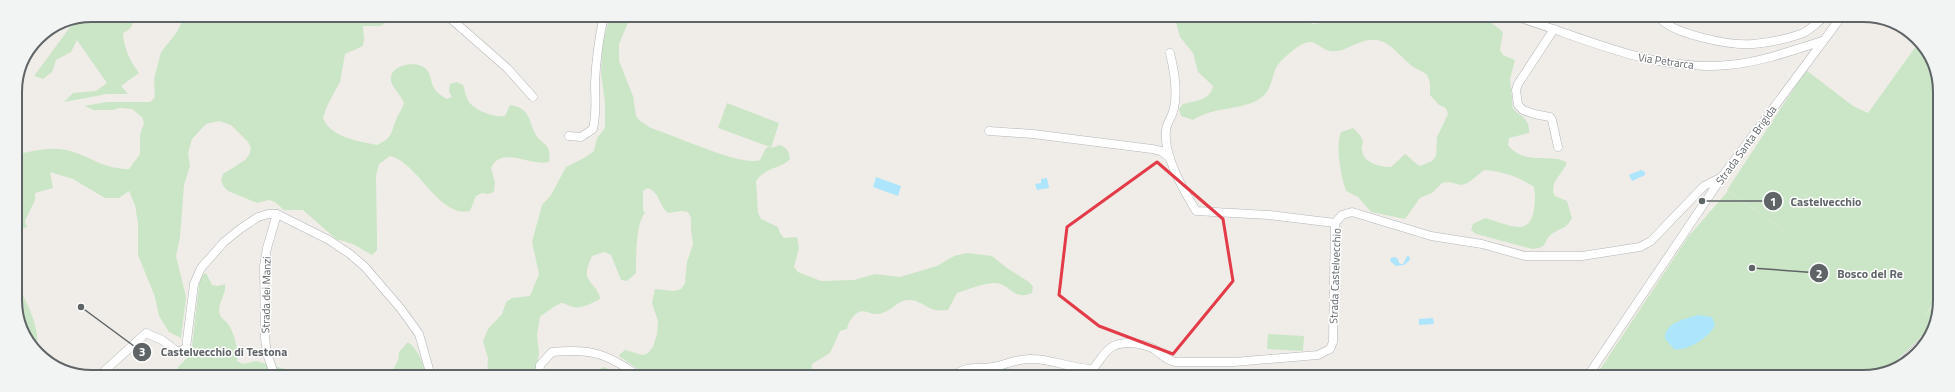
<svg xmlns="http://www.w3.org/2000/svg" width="1955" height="392" font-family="'Titillium Web',sans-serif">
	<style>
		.green { fill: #cbe6c6 }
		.water { fill: #ace5fc }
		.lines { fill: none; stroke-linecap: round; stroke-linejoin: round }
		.minor-casing { stroke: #b3b6b9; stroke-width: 9 }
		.minor { stroke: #fff; stroke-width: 8 }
		.marked { fill: none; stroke: #e33b48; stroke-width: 3; stroke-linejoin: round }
		.labels { text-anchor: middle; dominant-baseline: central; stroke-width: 3; stroke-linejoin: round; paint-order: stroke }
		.street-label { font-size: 11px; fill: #5f6467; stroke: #fff }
		.rim { fill: none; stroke: #5f6467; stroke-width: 2 }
		.leader { fill: none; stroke: #5f6467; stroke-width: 1.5 }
		.callout-dot { fill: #5f6467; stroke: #fff; stroke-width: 1.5 }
		.mark-label { font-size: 12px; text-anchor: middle; font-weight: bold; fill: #fff }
		.callout-label { font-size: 12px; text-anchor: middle; font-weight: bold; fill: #5f6467; stroke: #fff; stroke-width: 3; stroke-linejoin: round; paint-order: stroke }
	</style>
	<rect width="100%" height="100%" fill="#f0ede8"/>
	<g class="green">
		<path d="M92,15H136C131,25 135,27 123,33C124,49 130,61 139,73L121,86L128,94H107L64,102L73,93L96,91L107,83L77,40L71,52L56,60L52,72L43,79L34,76L76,19Z"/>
		<path d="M185,15H387L386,22L381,26H363L364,40L363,46L345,54L340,82L327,106L323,118C331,138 359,141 377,145C393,137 390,135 396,120C398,114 402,110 404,103C401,95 393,89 391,81C388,64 419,59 427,70C431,75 431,83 434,88C436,92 442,96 446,99L452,97L449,91L450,84L457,82L463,85C465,90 465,94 467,98C471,110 495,118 505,116L510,105C530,108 528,119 535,133C541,146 552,141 549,162C531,167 501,145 491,168L495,182L494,192L488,194L482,193L476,196L470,211C439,219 418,162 390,156L379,164L376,176L377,236V250L372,255L353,244L336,239L303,210H284L275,202L269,200L257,203L228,191L224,187L221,181L223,174L245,160L249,155L251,148L248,142L231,125L219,121L206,124L192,139L188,153L190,166L184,185L180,237L176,256L186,297L181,338L169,332L159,316L155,297L138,255V223L135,205L129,191L119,198H105L73,179L50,172L53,188L35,193V200L25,221L27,227L16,230L15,155C35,150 57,145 76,153C96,160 106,169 129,169L140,154V135L144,123L142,117L132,109L120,108L113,110H94L84,106L107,102H150L155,97L154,79L161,52L177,32Z"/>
		<path d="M610,15H629L627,25L619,44V61L633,96L636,116L640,121L651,128C674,135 741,167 760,160L766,148L770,147L718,128L727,103L779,123L771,148L780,145C787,148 789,151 790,159C781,169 767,166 756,181L758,213L761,219L778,227L780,233L784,238L797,237L799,248L794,267L798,272L821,281L854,280L875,274L900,277L937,266L954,256L967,253L992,256L1007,268L1029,282L1033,287L1032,293C1013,302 1010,282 994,283C980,284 970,289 957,293L948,310C944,310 939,311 935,310C926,308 920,300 909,300C897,300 890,313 878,314C871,315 864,308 857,313C852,317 848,323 847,329L840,331L830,353L812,364L811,377L648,376L619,356L620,354L625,350L643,355L648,353L653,347L657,334L658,321L652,303L655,289L674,291L681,289L685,283L687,262L693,244L691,231V218L688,212L681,211L668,213C659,206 660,193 648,188L643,191V210L645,213C636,222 636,259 636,273L627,281L621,280L611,255L604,252L592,256C590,261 587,267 587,272C585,282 600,288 600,299C592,303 582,309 573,307C569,306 565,303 561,303C558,304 543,314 540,317L537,335L539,354L535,376H487L488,358L483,341L488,329L502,314L506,302L512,298L530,296L539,274L532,242L542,205L551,195L566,167L584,158L594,151L597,138L605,128V102L601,73L602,46Z"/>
		<path d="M1174,15H1264L1266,21L1278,23L1303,15L1308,22L1313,24L1346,20L1359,15L1483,16L1503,32L1500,50L1503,55L1515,60L1510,79L1513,109C1522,117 1530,119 1529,133L1509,138L1508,145C1525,167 1552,152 1567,163C1562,175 1548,183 1555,196L1567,201L1572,218C1566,230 1561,227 1552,234C1542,241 1550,247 1533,249L1476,234L1471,230L1473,224L1485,218C1493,220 1513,228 1521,227C1536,225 1536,198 1534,187C1520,177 1501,171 1484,170L1468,183L1461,185L1449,182L1442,183L1432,193L1420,198L1405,219L1371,212L1358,197L1346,191C1341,175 1335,148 1341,132L1353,128C1357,132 1363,137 1363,143C1363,145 1361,147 1362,149C1362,163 1381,167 1391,167L1405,154C1411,158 1414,163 1420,166L1432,161L1436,156L1437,137L1448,114L1446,108L1439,105L1430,95V83L1427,75C1423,71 1417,70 1412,66C1394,52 1386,32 1359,43C1349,46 1341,53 1330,51C1323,50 1318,43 1311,42C1302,41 1287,55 1281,61C1269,73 1276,91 1256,101C1235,111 1216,106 1193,120L1181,116L1179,109L1183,104C1195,101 1211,100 1213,86L1198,72L1193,53L1180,37Z"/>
		<path d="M1919,42L1938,76L1939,158L1936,162L1939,165V295L1924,317L1939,298V311L1930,328L1889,368L1868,377H1595L1688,237L1728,191L1818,254L1727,190L1806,70L1853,106L1868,113Z"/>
		<path d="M206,273L212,285L218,286L225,284C227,294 216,305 220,315C221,318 226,321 228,324C234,332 239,351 237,361L243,364L256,361L310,376H177L178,367L191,354L200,277Z"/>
		<path d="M16,283C25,297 44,335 35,351L17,316Z"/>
		<path d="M1268,334L1304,336L1303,351L1267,349Z"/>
		<path d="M408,342C419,350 423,364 426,376H391C393,367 400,361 399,352Z"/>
		<path d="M604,367L624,376H600L598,370Z"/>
		<path d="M1007,368L1014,370L1025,377H988Z"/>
	</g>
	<g class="water">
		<path d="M1641,170L1645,172V175L1632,181L1629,175Z"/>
		<path d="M876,177L901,186L898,196L873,187Z"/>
		<path d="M1047,178L1049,188L1037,190L1035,184L1041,183V179Z"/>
		<path d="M1407,256H1409L1410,260L1404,265L1396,266L1390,261L1391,258L1394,257L1397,258L1400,264H1403Z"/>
		<path d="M1698,315L1712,317L1715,325C1710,337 1687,352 1674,349L1665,339C1664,322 1686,319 1698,315Z"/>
		<path d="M1433,318L1434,324L1419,325V319Z"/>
	</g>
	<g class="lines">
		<defs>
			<g id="minor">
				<path d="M442,15L450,18L507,68L533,97"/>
				<path d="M1514,16C1586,38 1651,72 1728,65C1761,62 1791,51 1822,41"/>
				<path d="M1658,16C1670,34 1731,46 1753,44C1769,43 1786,39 1801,34C1811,30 1817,22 1826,16"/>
				<path d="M1554,29L1518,84L1516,90L1518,105L1523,110L1534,114L1550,117L1552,120L1558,147"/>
				<path d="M1170,53C1174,70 1178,90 1174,108C1173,116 1166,123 1166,131C1163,155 1184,191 1196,211L1269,215L1335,223"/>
				<path d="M989,131L1033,134L1152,149L1161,151L1170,158"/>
				<path d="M569,136L581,137L593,129C597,111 595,100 595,83C596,59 599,38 604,15"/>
				<path d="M1902,363L1923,342"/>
				<path d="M99,376L146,333L162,340L178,352L186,348L194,284L201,268L224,242L240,229L258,217L268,214H277L329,240L350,254L365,267L401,309L419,334L431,376"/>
				<path d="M275,376L267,354L265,338L264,266L267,248L277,214"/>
				<path d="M539,376L540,365L552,352C592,348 607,354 639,376"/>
				<path d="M951,377C970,364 974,370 993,367C1006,365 1017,358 1032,359C1053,359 1072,369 1093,369C1106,352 1109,342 1132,343C1140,344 1147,345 1154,349C1162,354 1164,359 1175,362H1234L1318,355L1330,349L1333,342L1335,223L1342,215L1352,212L1431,236L1482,244L1525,256H1582L1640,247L1651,241L1704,186L1722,177"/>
				<path d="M1587,377L1722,177L1842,16"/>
			</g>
		</defs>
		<use href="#minor" class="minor-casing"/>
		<use href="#minor" class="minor"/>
	</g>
	<path class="marked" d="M1157,162L1223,219L1233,281L1173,354L1099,326L1059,295L1067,227Z"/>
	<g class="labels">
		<g class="street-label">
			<text transform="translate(1666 61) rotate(8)">Via Petrarca</text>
			<text transform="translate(1746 145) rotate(-54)">Strada Santa Brigida</text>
			<text transform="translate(1335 276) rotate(-88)">Strada Castelvecchio</text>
			<text transform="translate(266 295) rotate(-89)">Strada dei Manzi</text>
		</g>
	</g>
	<path d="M0 0H1955V392H0ZM92 22H1863A70 70 0 0 1 1933 92V300A70 70 0 0 1 1863 370H92A70 70 0 0 1 22 300V92A70 70 0 0 1 92 22Z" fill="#f2f3f3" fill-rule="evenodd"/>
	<path class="rim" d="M92 22H1863A70 70 0 0 1 1933 92V300A70 70 0 0 1 1863 370H92A70 70 0 0 1 22 300V92A70 70 0 0 1 92 22Z"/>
	<path class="leader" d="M1702 201L1773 201M1752 268L1819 273M81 307L142 352"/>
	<g class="callout-dot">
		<circle cx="1702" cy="201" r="4"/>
		<circle cx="1752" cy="268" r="4"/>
		<circle cx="81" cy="307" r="4"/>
		<circle cx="1773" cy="201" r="10"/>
		<circle cx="1819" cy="273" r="10"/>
		<circle cx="142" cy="352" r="10"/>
	</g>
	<g class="mark-label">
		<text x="1773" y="206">1</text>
		<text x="1819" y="278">2</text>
		<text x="142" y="356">3</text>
	</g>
	<g class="callout-label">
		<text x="1826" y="206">Castelvecchio</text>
		<text x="1870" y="278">Bosco del Re</text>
		<text x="224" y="356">Castelvecchio di Testona</text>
	</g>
</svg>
